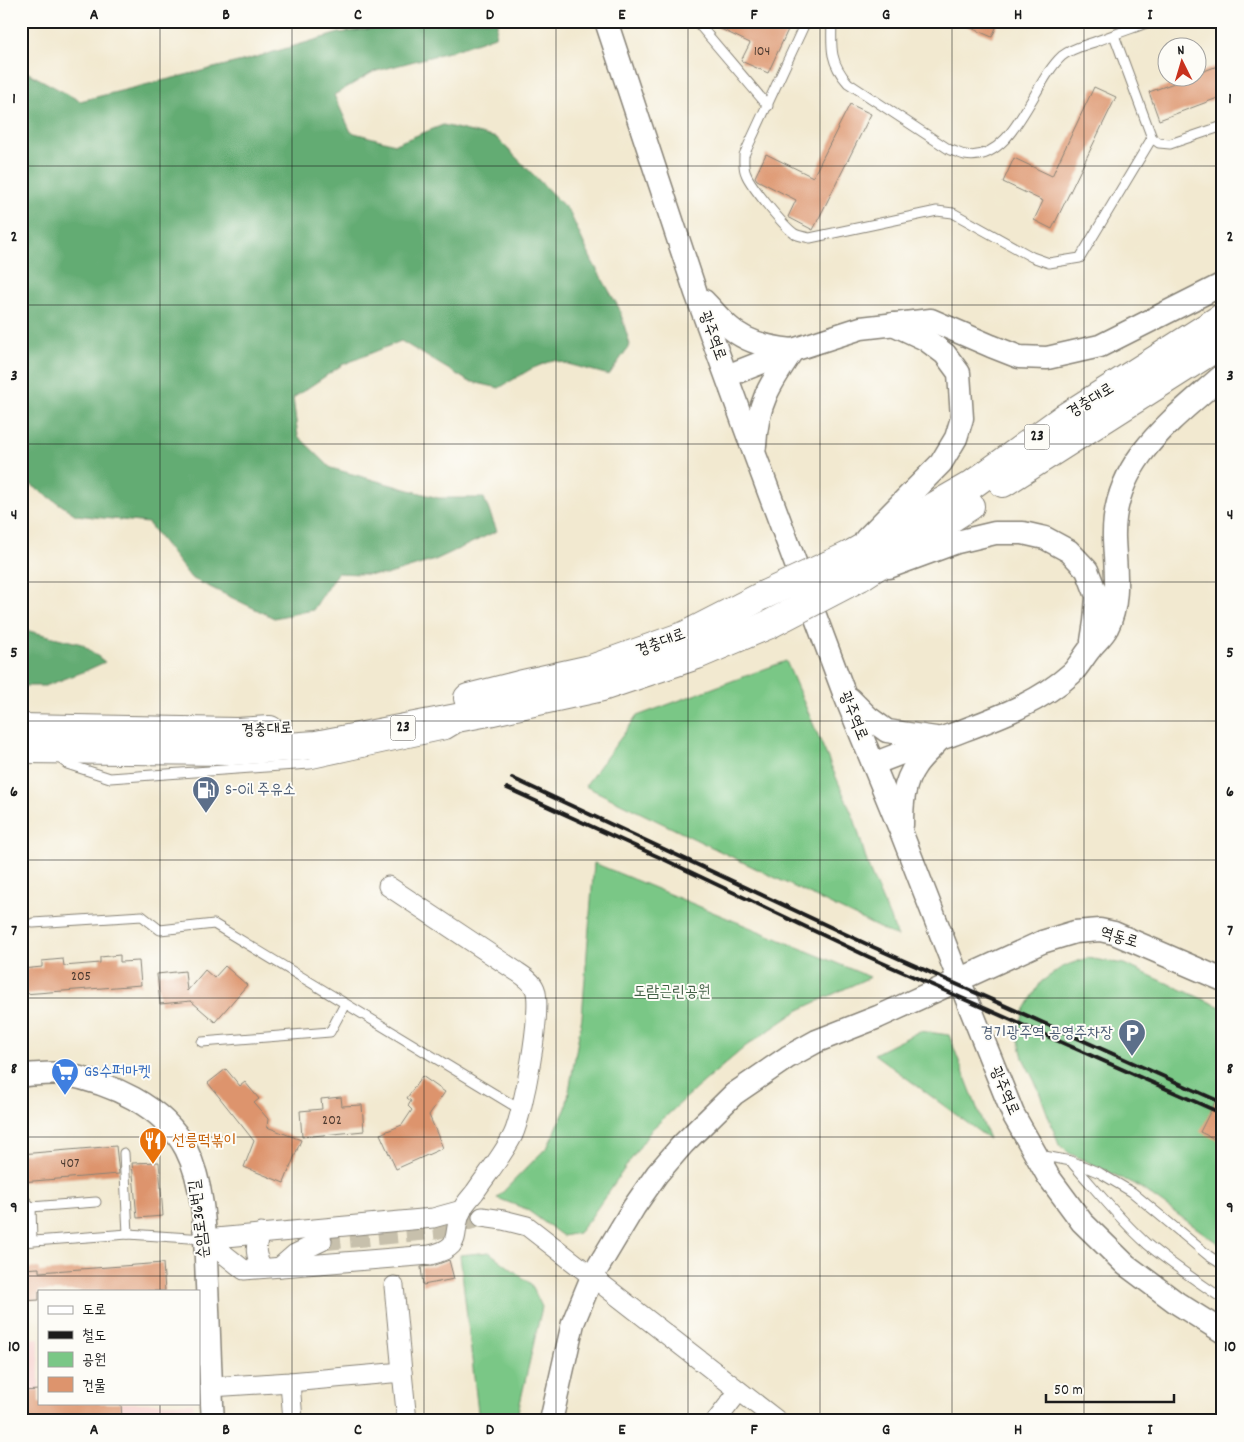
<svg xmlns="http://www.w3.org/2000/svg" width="1244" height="1442" font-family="Dekko,'Poor Story',sans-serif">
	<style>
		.built { fill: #f7d0ce }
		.green { fill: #7ac786; stroke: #4b7251 }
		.forest { fill: #63ac73; stroke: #406448 }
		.building { fill: #dd946d }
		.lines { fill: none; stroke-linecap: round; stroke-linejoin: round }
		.minor-tunnel { stroke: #c7c0ac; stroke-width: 19; stroke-dasharray: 19 9; stroke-linecap: butt }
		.service-casing { stroke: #878276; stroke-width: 11 }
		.minor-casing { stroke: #878276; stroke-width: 21 }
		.tertiary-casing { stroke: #878276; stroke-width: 25 }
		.primary-casing { stroke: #878276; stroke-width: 30 }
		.service { stroke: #fff; stroke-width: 9 }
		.minor { stroke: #fff; stroke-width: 19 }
		.tertiary { stroke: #fff; stroke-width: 22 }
		.primary { stroke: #fff; stroke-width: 28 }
		.rail { stroke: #1c1c1c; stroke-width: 4 }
		.primary-bridge-casing { stroke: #878276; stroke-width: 30; stroke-linecap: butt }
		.primary-bridge { stroke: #fff; stroke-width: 28 }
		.grid { fill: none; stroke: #1c1c1c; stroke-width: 1; stroke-opacity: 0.55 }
		.labels { text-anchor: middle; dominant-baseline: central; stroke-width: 4; stroke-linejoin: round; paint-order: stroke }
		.number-label { font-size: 14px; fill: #4c3a30 }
		.shield { fill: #fdfcf7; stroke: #605f5e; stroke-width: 1 }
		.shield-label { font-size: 15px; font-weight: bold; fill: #1c1c1c }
		.street-label { font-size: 16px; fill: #1c1c1c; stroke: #fdfcf7 }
		.service-label { font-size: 16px; fill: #4e5e75; stroke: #fdfcf7; text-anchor: start }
		.park-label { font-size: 16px; fill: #426046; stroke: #fdfcf7 }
		.shop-label { font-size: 16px; fill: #366cbe; stroke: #fdfcf7; text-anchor: start }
		.food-label { font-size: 16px; fill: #c56008; stroke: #fdfcf7; text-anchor: start }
		.neatline { fill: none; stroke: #1c1c1c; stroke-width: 2 }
		.grid-label { font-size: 16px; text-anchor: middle; font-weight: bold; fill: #1c1c1c }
	</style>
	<rect width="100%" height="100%" fill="#fdfcf7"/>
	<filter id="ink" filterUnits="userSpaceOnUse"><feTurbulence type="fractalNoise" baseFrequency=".02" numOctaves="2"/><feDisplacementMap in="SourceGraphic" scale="10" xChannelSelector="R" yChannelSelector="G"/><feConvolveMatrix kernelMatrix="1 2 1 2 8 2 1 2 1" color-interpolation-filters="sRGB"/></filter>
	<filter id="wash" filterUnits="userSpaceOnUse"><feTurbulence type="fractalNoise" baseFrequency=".0096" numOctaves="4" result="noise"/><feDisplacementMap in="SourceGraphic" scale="20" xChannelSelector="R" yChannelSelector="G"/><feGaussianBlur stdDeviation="1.12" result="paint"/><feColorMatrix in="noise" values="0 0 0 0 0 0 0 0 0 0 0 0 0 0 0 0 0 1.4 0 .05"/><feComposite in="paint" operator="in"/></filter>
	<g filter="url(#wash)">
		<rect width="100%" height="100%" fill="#f2e9d0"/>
		<path class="built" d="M39,1338V1403H193L194,1421H21V1339Z"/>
		<g class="green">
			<path d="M786,661L855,821L869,869L898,937L585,786L637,716Z"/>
			<path d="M594,863L870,977L799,1010L746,1046L698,1087L652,1129L589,1220L578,1233L563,1236L526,1209L497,1198L548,1146L566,1108L582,1017Z"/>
			<path d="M1087,958L1124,964L1223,1008V1247L1138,1186L1069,1153L1059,1145L1037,1086L1023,1058L1017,1032L1025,1009L1041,982L1062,967Z"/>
			<path d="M920,1031L949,1035L989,1139L874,1054Z"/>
			<path d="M489,1252L531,1284L542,1307L516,1421H479L460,1255Z"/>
		</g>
		<g class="forest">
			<path d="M430,21H498L495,36L452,51L373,72L334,95L351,132L395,144L443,125L497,138L569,211L592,261L619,308L630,345L609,375L553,360L531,369L499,388L468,381L401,341L342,365L293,398L298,436L331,468L438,498H484L497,531L435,560L386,575L337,573L313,610L274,618L191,578L148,523L76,515L21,478V69L80,101L246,60L339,33Z"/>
			<path d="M21,629L82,644L105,662L83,672L45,686H21Z"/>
		</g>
		<g id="blocks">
			<g class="building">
				<path d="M704,21H792L768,73L741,61L750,43Z"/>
				<path d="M955,21H999L992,37Z"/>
				<path d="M1223,64V96L1159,120L1149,92L1188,78H1196V74Z"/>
				<path d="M1094,87L1116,97L1052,229L1034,220L1043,201L1003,182L1014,158L1052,176Z"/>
				<path d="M850,104L871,114L813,230L788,217L796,200L757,180L755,177L766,154L813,177Z"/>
				<path d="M120,955V962L139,961L141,985L24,994L22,969L42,967V961L63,959L64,966L100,963V957Z"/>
				<path d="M225,966L247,985L215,1022L191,1001L160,1004L157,974L185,971L187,991L205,970L214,978Z"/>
				<path d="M226,1069L240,1086L245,1082L259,1099L254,1103L268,1119L267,1127L301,1140L284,1183L244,1167L254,1141L208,1083Z"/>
				<path d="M422,1076L445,1092L429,1115L443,1148L396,1169L380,1134L402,1125L412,1110L408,1106L411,1101L407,1098Z"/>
				<path d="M1223,1086V1143L1200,1132Z"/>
				<path d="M341,1097L342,1106L362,1105L364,1131L302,1137L300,1111L322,1109L321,1099Z"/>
				<path d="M116,1146L119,1174L21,1182V1154Z"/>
				<path d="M159,1162L163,1216L137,1218L132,1163Z"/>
				<path d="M449,1260L454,1279L423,1285L421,1267L433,1266Z"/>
				<path d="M163,1263L165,1291H39V1300L21,1301V1269L39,1268V1272Z"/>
				<path d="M39,1390V1403H121L122,1421H21V1391Z"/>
			</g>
		</g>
	</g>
	<g filter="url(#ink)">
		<use href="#blocks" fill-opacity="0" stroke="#878276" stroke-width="1"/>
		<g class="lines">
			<path class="minor-tunnel" d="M322,1241L435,1230L482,1217"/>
			<defs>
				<g id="service">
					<path d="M696,21L768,106"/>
					<path d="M806,21L744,155C744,162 743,168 746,174C750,185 785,228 795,234C799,236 805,237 810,238L937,211L953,213L1032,257L1049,263L1080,258L1152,138"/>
					<path d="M832,21C831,48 830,63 848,83L950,150C955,151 960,154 965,155C1013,164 1033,82 1062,56C1072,48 1086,45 1097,41C1115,34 1133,28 1152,21"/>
					<path d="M1114,35L1152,138L1159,143L1170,144L1223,126"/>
					<path d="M58,757L67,764L110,778L310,764L448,734L458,728"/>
					<path d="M33,923L142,916L160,930L214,924L521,1110"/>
					<path d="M202,1042L330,1032L345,1004"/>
					<path d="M124,1153L128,1234"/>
					<path d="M1039,1155L1071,1161L1100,1173L1132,1192L1209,1256L1223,1265"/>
					<path d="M1073,1164C1097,1191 1120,1220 1147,1244C1171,1264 1197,1281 1223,1299"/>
					<path d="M21,1196L31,1207L32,1241"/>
					<path d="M31,1207L96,1202"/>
					<path d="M21,1242L128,1234L205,1239"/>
				</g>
				<g id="minor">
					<path d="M482,1217L503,1220L527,1226L778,1421"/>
					<path d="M261,1233C254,1247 255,1256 263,1268"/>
					<path d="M205,1239L244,1270L430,1255C466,1246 450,1235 462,1210C464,1204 471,1197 475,1192C488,1173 503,1155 513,1135C523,1114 543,1009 535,989C532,981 522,975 516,971L388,886"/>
					<path d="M205,1239L433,1218L462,1210"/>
					<path d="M280,1267L295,1254L322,1241"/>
					<path d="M394,1286L402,1372"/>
					<path d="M290,1382L293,1421"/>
					<path d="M211,1387L290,1382L402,1372L407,1421"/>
					<path d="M716,1421L739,1391"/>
				</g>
				<g id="tertiary">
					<path d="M606,21L696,293L755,455L844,693L902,834L959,980L1013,1114L1048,1176L1082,1222L1126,1265L1177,1303L1223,1332"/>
					<path d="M704,301C712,309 719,318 728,326C745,342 770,348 793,350"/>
					<path d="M727,376L793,350L861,328L931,320L991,346L1019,357L1047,358L1100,346L1223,284"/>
					<path d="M755,446C757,403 770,384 793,350"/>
					<path d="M866,539L941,463L956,438L962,418L959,373L945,354L925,339L893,324"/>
					<path d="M889,567L957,542L995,533H1023L1045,538L1069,551L1087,570L1097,596L1095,622L1092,641"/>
					<path d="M850,699L869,718L887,731L936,738"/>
					<path d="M873,764C899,754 925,744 951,735C993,719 1038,704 1072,673C1079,666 1084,656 1090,649C1095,642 1103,636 1107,628C1121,602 1115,567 1114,538C1112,462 1171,421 1223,375"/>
					<path d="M902,825C902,804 903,783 916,765C922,756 931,749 938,741"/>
					<path d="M21,1075C34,1075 50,1072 63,1074C110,1083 163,1105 186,1149C206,1188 205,1241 207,1284C209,1329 210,1375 213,1421"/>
					<path d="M551,1421L573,1323L592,1277L634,1207L657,1174L683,1144L734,1094L788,1057L817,1041L878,1017L1042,942L1075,932L1100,930L1114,933L1223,980"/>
				</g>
				<g id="primary">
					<path d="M1003,483L1223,343"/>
					<path d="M850,555L973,484L1064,418L1223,317"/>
					<path d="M860,577L970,506"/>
					<path d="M468,698L519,685L591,669L686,635L764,595"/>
					<path d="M21,728L236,732L270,730"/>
					<path d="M21,749L232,751L316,745L488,712L602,687L697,655L770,624"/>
				</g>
			</defs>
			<use href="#service" class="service-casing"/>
			<use href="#minor" class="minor-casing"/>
			<use href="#tertiary" class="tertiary-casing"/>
			<use href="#primary" class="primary-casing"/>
			<use href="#service" class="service"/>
			<use href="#minor" class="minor"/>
			<use href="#tertiary" class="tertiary"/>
			<use href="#primary" class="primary"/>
			<g class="rail">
				<path d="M512,778L873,947L1223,1103"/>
				<path d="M507,788L661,858L869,957L1223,1114"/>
			</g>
			<defs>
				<g id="primary-bridge">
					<path d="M764,595L850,555"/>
					<path d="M770,624L860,577"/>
				</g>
			</defs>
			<use href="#primary-bridge" class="primary-bridge-casing"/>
			<use href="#primary-bridge" class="primary-bridge"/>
		</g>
	</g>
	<path class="grid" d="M160,21V1291M292,21V1421M424,21V1421M556,21V1421M688,21V1421M820,21V1421M952,21V1421M1084,21V1421M21,166H1223M21,305H1223M21,444H1223M21,582H1223M21,721H1223M21,860H1223M21,998H1223M21,1137H1223M21,1276H1223M160,1403V1421"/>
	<defs>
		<symbol id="fuel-pin" viewBox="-11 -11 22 30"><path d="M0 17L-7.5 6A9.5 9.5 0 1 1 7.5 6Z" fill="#5c6f8a" stroke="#fdfcf7"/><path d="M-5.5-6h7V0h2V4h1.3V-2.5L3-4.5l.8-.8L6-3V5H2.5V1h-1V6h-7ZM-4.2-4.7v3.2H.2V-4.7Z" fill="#fff"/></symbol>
		<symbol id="parking-pin" viewBox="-11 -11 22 30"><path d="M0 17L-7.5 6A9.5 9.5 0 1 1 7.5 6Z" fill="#5c6f8a" stroke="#fdfcf7"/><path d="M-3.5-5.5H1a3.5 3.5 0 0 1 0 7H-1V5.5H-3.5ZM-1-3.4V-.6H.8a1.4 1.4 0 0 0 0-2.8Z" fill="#fff"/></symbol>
		<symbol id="supermarket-pin" viewBox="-11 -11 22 30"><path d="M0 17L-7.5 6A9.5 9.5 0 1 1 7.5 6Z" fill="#3f7fe0" stroke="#fdfcf7"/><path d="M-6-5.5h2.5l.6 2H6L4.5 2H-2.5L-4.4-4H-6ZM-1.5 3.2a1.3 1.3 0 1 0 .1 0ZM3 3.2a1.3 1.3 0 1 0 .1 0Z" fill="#fff"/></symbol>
		<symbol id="restaurant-pin" viewBox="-11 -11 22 30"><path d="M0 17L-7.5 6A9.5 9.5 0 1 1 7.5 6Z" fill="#e8710a" stroke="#fdfcf7"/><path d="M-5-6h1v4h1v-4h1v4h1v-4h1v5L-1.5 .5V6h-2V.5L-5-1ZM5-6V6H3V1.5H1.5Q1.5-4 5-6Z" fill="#fff"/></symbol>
	</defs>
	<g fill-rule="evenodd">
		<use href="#fuel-pin" x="190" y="774" width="32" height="43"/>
		<use href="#parking-pin" x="1116" y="1017" width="32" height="43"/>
		<use href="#supermarket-pin" x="49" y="1056" width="32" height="43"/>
		<use href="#restaurant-pin" x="137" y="1125" width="32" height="43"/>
	</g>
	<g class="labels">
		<g class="number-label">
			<text x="762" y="52">104</text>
			<text x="81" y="977">205</text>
			<text x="332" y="1121">202</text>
			<text x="70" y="1164">407</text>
		</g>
		<g class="shield">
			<rect x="1024.5" y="424.5" width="25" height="25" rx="4"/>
			<rect x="390.5" y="715.5" width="25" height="25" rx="4"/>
		</g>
		<g class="shield-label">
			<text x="1037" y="437">23</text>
			<text x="403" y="728">23</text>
		</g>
		<g class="street-label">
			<text transform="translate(712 336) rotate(70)">광주역로</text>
			<text transform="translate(1091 401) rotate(-32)">경충대로</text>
			<text transform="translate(661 643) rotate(-21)">경충대로</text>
			<text transform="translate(853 716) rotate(68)">광주역로</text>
			<text transform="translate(267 730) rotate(-3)">경충대로</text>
			<text transform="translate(1119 938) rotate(17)">역동로</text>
			<text transform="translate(1004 1091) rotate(67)">광주역로</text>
			<text transform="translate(200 1219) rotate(-97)">순암로36번길</text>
		</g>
		<g class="service-label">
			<text x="225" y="790">S-Oil 주유소</text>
			<text x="1113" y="1033" text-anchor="end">경기광주역 공영주차장</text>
		</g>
		<g class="park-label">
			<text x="672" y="992">도람근린공원</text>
		</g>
		<g class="shop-label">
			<text x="84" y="1072">GS수퍼마켓</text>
		</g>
		<g class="food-label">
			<text x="172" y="1141">선릉떡볶이</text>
		</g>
	</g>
	<rect width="1244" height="1442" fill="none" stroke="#fdfcf7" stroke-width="55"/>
	<rect x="38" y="1290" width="162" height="115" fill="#fdfcf7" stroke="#a3a29f"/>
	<rect x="48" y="1306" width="25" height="8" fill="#ffffff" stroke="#a3a29f"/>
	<text x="82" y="1314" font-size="15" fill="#1c1c1c">도로</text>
	<rect x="48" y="1331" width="25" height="8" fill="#1c1c1c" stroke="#a3a29f"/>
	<text x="82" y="1340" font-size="15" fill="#1c1c1c">철도</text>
	<rect x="48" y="1352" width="25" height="15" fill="#7ac786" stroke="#a3a29f"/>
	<text x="82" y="1364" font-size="15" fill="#1c1c1c">공원</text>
	<rect x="48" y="1377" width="25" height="15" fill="#dd946d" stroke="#a3a29f"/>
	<text x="82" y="1390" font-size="15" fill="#1c1c1c">건물</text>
	<g transform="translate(1182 62) rotate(355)"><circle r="24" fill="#fdfcf7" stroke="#a3a29f"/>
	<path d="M0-4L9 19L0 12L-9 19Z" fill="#c8321e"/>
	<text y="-8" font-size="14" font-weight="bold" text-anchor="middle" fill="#1c1c1c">N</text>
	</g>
	<path d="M1046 1394v8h128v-8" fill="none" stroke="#1c1c1c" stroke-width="2.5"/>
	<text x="1054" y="1394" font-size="15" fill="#1c1c1c" stroke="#fdfcf7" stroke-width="4" paint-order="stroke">50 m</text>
	<rect x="28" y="28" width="1188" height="1386" class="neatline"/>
	<g class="grid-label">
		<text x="94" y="19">A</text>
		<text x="226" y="19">B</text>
		<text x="358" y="19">C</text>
		<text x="490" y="19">D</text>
		<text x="622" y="19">E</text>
		<text x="754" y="19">F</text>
		<text x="886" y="19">G</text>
		<text x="1018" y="19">H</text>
		<text x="1150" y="19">I</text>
		<text x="14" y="103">1</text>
		<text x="1230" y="103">1</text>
		<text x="14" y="241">2</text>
		<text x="1230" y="241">2</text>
		<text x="14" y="380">3</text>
		<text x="1230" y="380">3</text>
		<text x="14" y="519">4</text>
		<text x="1230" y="519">4</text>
		<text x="14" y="657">5</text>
		<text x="1230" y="657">5</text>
		<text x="14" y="796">6</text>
		<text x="1230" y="796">6</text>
		<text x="14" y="935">7</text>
		<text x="1230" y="935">7</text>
		<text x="14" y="1073">8</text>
		<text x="1230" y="1073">8</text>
		<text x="14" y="1212">9</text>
		<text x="1230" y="1212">9</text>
		<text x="14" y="1351">10</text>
		<text x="1230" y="1351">10</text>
		<text x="94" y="1434">A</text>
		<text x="226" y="1434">B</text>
		<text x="358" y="1434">C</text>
		<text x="490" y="1434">D</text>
		<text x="622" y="1434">E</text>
		<text x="754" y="1434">F</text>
		<text x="886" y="1434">G</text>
		<text x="1018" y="1434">H</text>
		<text x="1150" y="1434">I</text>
	</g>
</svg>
